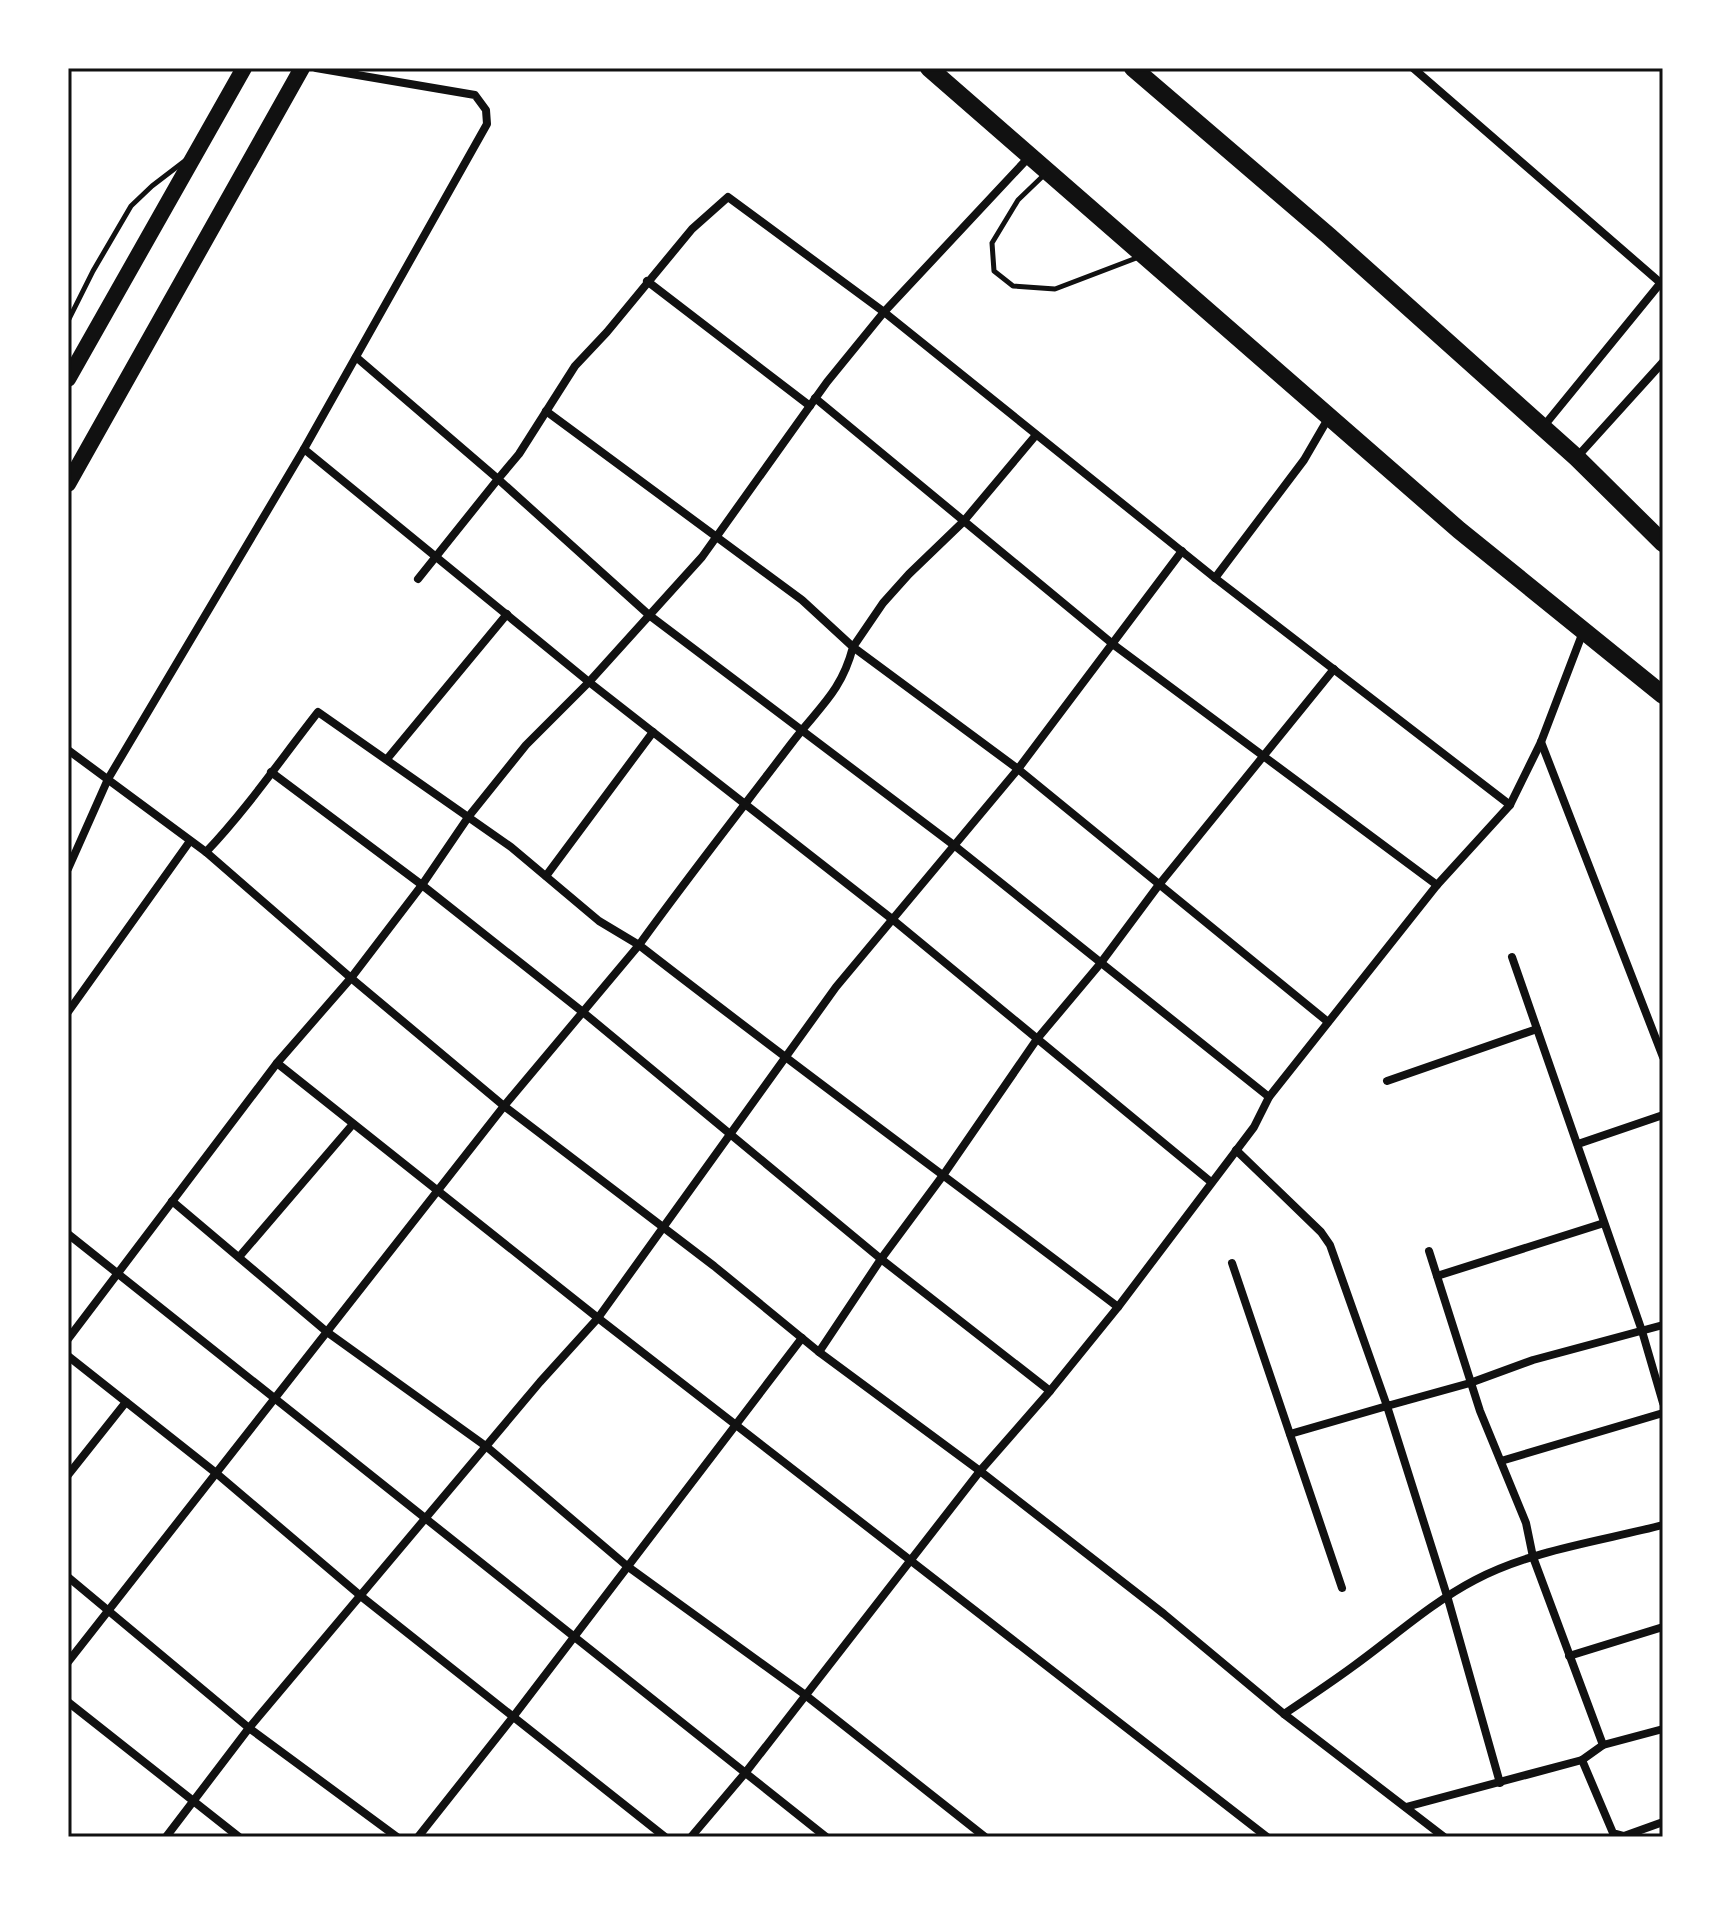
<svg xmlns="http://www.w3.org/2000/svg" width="1731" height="1905" font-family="'Open Sans',sans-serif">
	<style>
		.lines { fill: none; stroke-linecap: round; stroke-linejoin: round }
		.service { stroke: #111; stroke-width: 5 }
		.minor { stroke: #111; stroke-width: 8 }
		.primary { stroke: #111; stroke-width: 16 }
		.trunk { stroke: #111; stroke-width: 18 }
		.neatline { fill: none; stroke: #111; stroke-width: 3 }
	</style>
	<rect width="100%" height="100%" fill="#fff"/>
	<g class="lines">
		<g class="service">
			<path d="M1044,175L1018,200L992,243L994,271L1013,286L1055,289L1139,257"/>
			<path d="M68,321L93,271L131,206L152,186L186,160"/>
		</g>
		<g class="minor">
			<path d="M1413,68L1663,285"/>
			<path d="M647,281L810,406"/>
			<path d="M356,357L498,479L418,579"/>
			<path d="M815,398L1114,645L1437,885"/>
			<path d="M546,411L802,600L853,647C841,693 818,708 791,744C740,811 688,877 639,945C797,1068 959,1186 1118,1307"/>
			<path d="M1543,427L1663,280"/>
			<path d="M1036,435L963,522L909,574L883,603L853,647L1018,769L1328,1022"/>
			<path d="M304,449L589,682L892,919L1211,1182"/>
			<path d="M1577,457L1663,362"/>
			<path d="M1215,578L1304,460L1329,417"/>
			<path d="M1541,742L1663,1057"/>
			<path d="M68,750L206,852L351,978L504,1106L714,1266L819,1352L980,1471L1164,1614L1284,1714L1444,1837"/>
			<path d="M387,759L507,614"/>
			<path d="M271,772L422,885L584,1013L881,1259L1050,1391"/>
			<path d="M68,869L108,779L304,449L487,124L486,110L475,95L316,68"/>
			<path d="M546,876L653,732"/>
			<path d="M1512,957L1642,1331L1663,1403"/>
			<path d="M68,1012L190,841"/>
			<path d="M277,1063L598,1318L1267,1837"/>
			<path d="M1387,1081L1537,1029"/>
			<path d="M1269,1097L955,846L649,615L498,479L519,454L575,366L607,332L692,229L728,197L884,312L1215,578L1510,805"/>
			<path d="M1578,1144L1663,1115"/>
			<path d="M1236,1150L1321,1232L1330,1245L1387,1406L1470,1383L1533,1360L1663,1325"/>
			<path d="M172,1201L327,1332L487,1447L627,1566L804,1694L985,1837"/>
			<path d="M68,1234L826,1837"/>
			<path d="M1429,1251L1480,1411L1526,1523L1533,1557L1603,1745"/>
			<path d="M239,1257L353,1124"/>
			<path d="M1232,1263L1342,1588"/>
			<path d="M1437,1276L1604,1223"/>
			<path d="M68,1339L277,1063L351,978L422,885L469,816L526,745L589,682L702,557L827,382L884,312L1029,157"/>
			<path d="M819,1352L881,1259L944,1174L1037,1039L1100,964L1158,886L1334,669"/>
			<path d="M68,1356L216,1473L362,1597L665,1837"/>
			<path d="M1290,1434L1387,1406L1448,1599L1500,1783"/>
			<path d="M1501,1461L1663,1413"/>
			<path d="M68,1475L126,1402"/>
			<path d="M68,1577L249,1728L397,1837"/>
			<path d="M1569,1656L1663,1627"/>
			<path d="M68,1662L504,1106L639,945L599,921L511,847L318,712C281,759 247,809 206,852"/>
			<path d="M68,1702L239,1837"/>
			<path d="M1284,1714C1308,1698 1332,1682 1355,1665C1395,1636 1431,1603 1475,1580C1532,1550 1601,1541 1663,1525"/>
			<path d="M1582,1760L1613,1833L1624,1836L1663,1822"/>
			<path d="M1406,1807L1582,1760L1603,1745L1663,1729"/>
			<path d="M166,1837L249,1728L540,1382L598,1318L836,987L1018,769L1182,551"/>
			<path d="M418,1837L513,1717L802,1338"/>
			<path d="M691,1837L746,1772L980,1471L1050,1391L1118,1307L1254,1127L1269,1097L1437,885L1510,805L1541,742L1583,632"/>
		</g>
		<g class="primary">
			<path d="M68,379L244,68"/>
			<path d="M68,484L302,68"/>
		</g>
		<g class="trunk">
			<path d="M929,68L1459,530L1663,695"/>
			<path d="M1133,68L1329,236L1577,458L1663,543"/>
		</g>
	</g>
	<rect width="1731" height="1905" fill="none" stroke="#ffffff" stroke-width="140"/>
	<rect x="70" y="70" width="1591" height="1765" class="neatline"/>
</svg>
